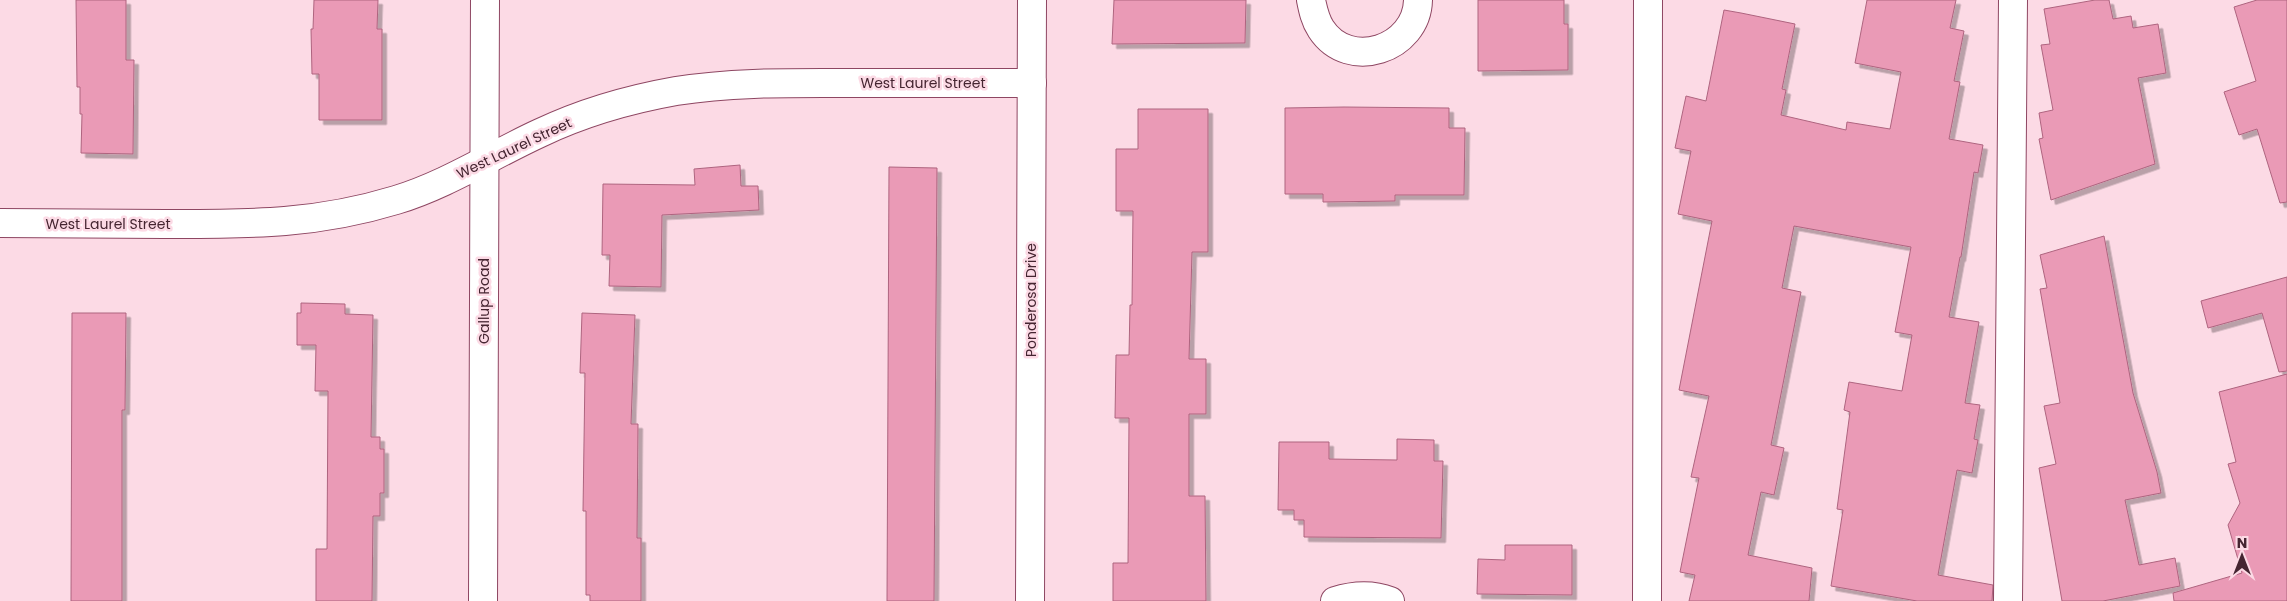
<svg xmlns="http://www.w3.org/2000/svg" width="2287" height="601" font-family="Poppins,sans-serif">
	<style>
		.building { fill: #ea9ab6; stroke: #ae647f; filter: url(#shadow) }
		.lines { fill: none; stroke-linecap: round; stroke-linejoin: round }
		.minor-casing { stroke: #8e4662; stroke-width: 30 }
		.minor { stroke: #fff; stroke-width: 28 }
		.labels { text-anchor: middle; dominant-baseline: central; stroke-width: 5; stroke-linejoin: round; paint-order: stroke }
		.street-label { font-size: 14px; fill: #452531; stroke: #fcdae5 }
	</style>
	<defs>
		<filter id="shadow"><feDropShadow dx="4.5" dy="4.5" stdDeviation="0" flood-color="#0004"/></filter>
	</defs>
	<rect width="100%" height="100%" fill="#fcdae5"/>
	<g class="building">
		<path d="M76,0H126V60H134L133,154L81,153L82,114H80V87H77Z"/>
		<path d="M314,0H378L377,29H382V120H319V74H312L311,29H313Z"/>
		<path d="M1114,0H1246L1245,43L1112,44Z"/>
		<path d="M1478,0H1564V24H1568V70L1478,71Z"/>
		<path d="M1867,0H1956L1950,28L1964,31L1954,81L1960,82L1949,139L1983,145L1978,173L1974,172L1961,257H1960L1949,317L1979,322L1965,403L1980,405L1974,439L1978,440L1972,473L1957,470L1938,575L1993,585L1992,601H1917L1831,586L1843,510L1837,509L1850,412L1844,410L1849,382L1902,391L1912,335L1895,332L1911,247L1794,226L1782,288L1801,292L1771,445L1784,448L1774,495L1761,492L1748,555L1812,568L1809,601H1689L1695,575L1680,572L1699,478L1691,477L1709,396L1679,390L1712,221L1678,214L1691,151L1675,148L1686,96L1706,101L1724,10L1741,13L1795,24L1782,89L1786,90L1781,115L1846,130L1847,122L1890,129L1901,72L1855,63Z"/>
		<path d="M2095,0H2109L2113,19L2131,16L2133,28L2158,24L2166,73L2138,78L2155,164L2051,200L2039,139L2043,138L2039,113L2053,110L2041,45L2050,44L2044,9Z"/>
		<path d="M2257,0H2287V202L2280,203L2257,129L2239,135L2224,92L2256,81L2234,7Z"/>
		<path d="M1344,107L1449,108V128H1465L1464,195H1395V201L1323,202V194H1285V108Z"/>
		<path d="M1138,109H1208V252H1192L1189,359H1206V414H1189V496H1205L1206,601H1113V563H1128L1129,418H1115L1116,355H1129L1130,305H1132L1133,211H1116V149H1138Z"/>
		<path d="M740,165L741,186H758L759,210L662,215L661,287L609,286L610,255H602L603,184L695,185L694,169Z"/>
		<path d="M889,167L937,168L934,601H887Z"/>
		<path d="M2104,236L2133,393L2157,472L2161,493L2125,500L2139,565L2175,558L2180,586L2103,601H2062L2039,468L2056,464L2044,406L2060,403L2040,289L2047,288L2040,255Z"/>
		<path d="M2287,277V371L2279,372L2262,313L2208,328L2201,301Z"/>
		<path d="M301,303L345,304V314L373,315L371,437H380V449H384V493H380V516H373L372,601H316V549H327L328,391H315L316,345H297V313H301Z"/>
		<path d="M72,313H126L125,410H122V601H71Z"/>
		<path d="M582,313L635,315L631,424H638L637,538H641V601H590V595H586V511H583L585,373H580Z"/>
		<path d="M2287,374V601H2174L2173,593L2242,573L2228,525L2240,503L2228,464L2236,462L2219,392Z"/>
		<path d="M1397,439L1434,440V461H1443L1441,538L1304,537V520H1294V510H1278L1279,442H1329V459L1397,460Z"/>
		<path d="M1505,545H1572V595L1477,594L1478,559L1505,560Z"/>
	</g>
	<g class="lines">
		<defs>
			<g id="minor">
				<path d="M1311,0C1313,10 1315,20 1321,29C1349,72 1417,49 1418,0"/>
				<path d="M0,223C55,223 110,224 165,224C248,224 314,225 396,200C446,185 492,155 540,133C582,113 631,99 676,91C733,82 789,83 846,83C908,83 970,83 1032,83"/>
				<path d="M483,601L485,0"/>
				<path d="M1030,601L1032,0"/>
				<path d="M1335,601C1354,595 1372,594 1390,601"/>
				<path d="M1647,601L1648,0"/>
				<path d="M2008,601L2013,0"/>
			</g>
		</defs>
		<use href="#minor" class="minor-casing"/>
		<use href="#minor" class="minor"/>
	</g>
	<g class="labels">
		<g class="street-label">
			<text x="923" y="83">West Laurel Street</text>
			<text transform="translate(514 148) rotate(-25)">West Laurel Street</text>
			<text x="108" y="224">West Laurel Street</text>
			<text transform="translate(1031 300) rotate(-90)">Ponderosa Drive</text>
			<text transform="translate(484 301) rotate(-90)">Gallup Road</text>
		</g>
	</g>
	<g transform="translate(2242 556)" stroke="#fcdae5" stroke-width="4" paint-order="stroke">
	<path d="M0-4L9 19L0 12L-9 19Z" fill="#452531"/>
	<text y="-8" font-size="14" font-weight="bold" text-anchor="middle" fill="#452531">N</text>
	</g>
</svg>
